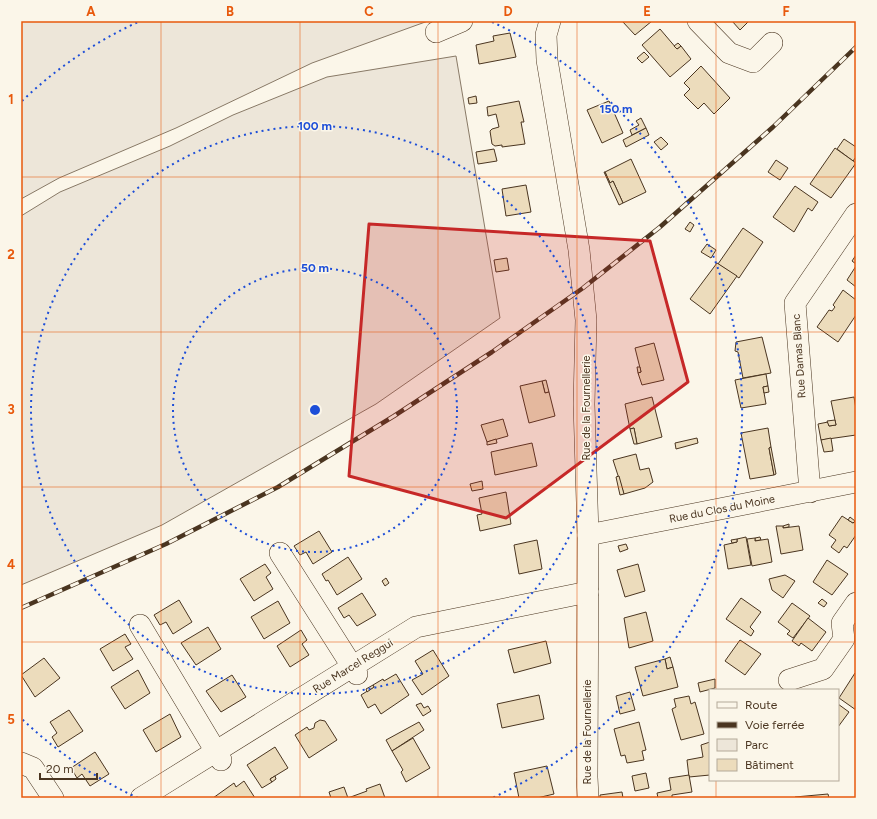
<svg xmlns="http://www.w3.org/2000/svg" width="877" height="819" font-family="Figtree,sans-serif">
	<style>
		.green { fill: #ede6d9; stroke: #887966 }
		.building { fill: #ecdcbc; stroke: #4a3520 }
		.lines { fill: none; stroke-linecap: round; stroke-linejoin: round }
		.minor-casing { stroke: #4a3520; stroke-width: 22 }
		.minor { stroke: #fbf6e9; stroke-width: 21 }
		.rail-casing { stroke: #4a3520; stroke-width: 4.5 }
		.rail { stroke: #fbf6e9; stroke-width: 3; stroke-dasharray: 9; stroke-linecap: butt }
		.marked { fill: #c62828; fill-opacity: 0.2; stroke: #c62828; stroke-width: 3; stroke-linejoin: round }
		.grid { fill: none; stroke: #e8590c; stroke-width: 1; stroke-opacity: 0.55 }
		.ring { fill: none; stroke: #1d4ed8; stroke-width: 2; stroke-dasharray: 2 4 }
		.labels { text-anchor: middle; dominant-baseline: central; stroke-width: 3; stroke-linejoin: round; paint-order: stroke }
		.street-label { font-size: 11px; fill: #4a3520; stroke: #fbf6e9 }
		.centre { fill: #1d4ed8; stroke: #fbf6e9; stroke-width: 2 }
		.ring-label { font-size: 12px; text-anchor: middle; font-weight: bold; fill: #1d4ed8; stroke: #fbf6e9; stroke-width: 3; stroke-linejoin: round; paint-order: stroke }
		.neatline { fill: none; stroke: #e8590c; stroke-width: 1.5 }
		.grid-label { font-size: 13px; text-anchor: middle; font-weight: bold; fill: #e8590c }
	</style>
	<rect width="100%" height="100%" fill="#fbf6e9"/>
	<g class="green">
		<path d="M21,21H428L312,63L176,128L59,178L21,199Z"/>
		<path d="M456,56L500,318L376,404L162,525L21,585V216L60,192L170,146L233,115L327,77Z"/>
	</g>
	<g class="building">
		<path d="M622,21H652L635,35Z"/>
		<path d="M732,21H749L740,30Z"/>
		<path d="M660,29L677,49L681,46L691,59L670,77L642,45Z"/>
		<path d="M510,33L516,57L479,64L476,45L494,41L493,36Z"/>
		<path d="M678,43L681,46L677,49L674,46Z"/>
		<path d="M644,52L649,57L642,63L637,58Z"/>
		<path d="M701,66L730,98L714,114L704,103L698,109L684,95L690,89L684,83Z"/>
		<path d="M476,96L477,103L469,104L468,98Z"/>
		<path d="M519,101L524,122H521L525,144L502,147V145L495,146L492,144L490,131L492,129L499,127L496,114L488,116L487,107Z"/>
		<path d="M609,101L623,133L602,143L587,110Z"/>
		<path d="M641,118L646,128L632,135L630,130L639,125L636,121Z"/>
		<path d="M646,128L649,135L626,147L623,140Z"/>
		<path d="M661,137L668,144L661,150L654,142Z"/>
		<path d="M844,139L856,147V157L853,161L837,149Z"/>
		<path d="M835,148L856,163L831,198L810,184Z"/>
		<path d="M494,149L497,161L478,164L476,152Z"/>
		<path d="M631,159L646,192L623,203L613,181L610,183L605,172Z"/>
		<path d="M776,160L788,168L780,180L768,172Z"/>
		<path d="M604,172H605L610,183L613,181L623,203L619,205Z"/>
		<path d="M526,185L531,212L506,216L502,189Z"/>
		<path d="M795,186L818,202L812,211L808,208L794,232L773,217Z"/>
		<path d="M690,222L694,225L690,232L685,229Z"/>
		<path d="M743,228L763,242L739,278L718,264Z"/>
		<path d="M707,244L716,250L711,258L701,252Z"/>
		<path d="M856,255V264L852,261Z"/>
		<path d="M507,258L509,270L496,272L494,260Z"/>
		<path d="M717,263L737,276L710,314L690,299Z"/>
		<path d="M856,266V287L847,280Z"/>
		<path d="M843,290L856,300V315L838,342L817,327L829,310L832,311L835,307L833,305Z"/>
		<path d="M762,337L771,373L743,378L738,352L735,351L736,342Z"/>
		<path d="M654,343L664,380L642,385L638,373L641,372L635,348Z"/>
		<path d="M637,367H640L641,372L638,373Z"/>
		<path d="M766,374L768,386L763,387L766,404L741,408L735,380Z"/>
		<path d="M546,380L549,392L545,393L542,381Z"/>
		<path d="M542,381L545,393L549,392L555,416L529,423L520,386Z"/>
		<path d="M768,386L769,392L764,393L763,387Z"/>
		<path d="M652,397L662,437L637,444L634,428L630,429L625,404Z"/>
		<path d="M854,397L856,409V435L821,440L818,424L828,422L829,426L836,425L831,401Z"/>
		<path d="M503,419L508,436L487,442L481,425Z"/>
		<path d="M835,420L836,425L829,426L827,421Z"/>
		<path d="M634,428L637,444H634L630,429Z"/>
		<path d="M768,428L771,447L769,448L774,475L750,479L741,433Z"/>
		<path d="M697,438L698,443L676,449L675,443Z"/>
		<path d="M831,438L833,451L824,452L821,440Z"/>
		<path d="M496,439L497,443L487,445V442Z"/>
		<path d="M532,443L537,466L495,475L491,452Z"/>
		<path d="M771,447L776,474L774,475L769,448Z"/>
		<path d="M636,454L640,470L649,468L653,482L645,488L624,494L613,460Z"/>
		<path d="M619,476L624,494L620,495L616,477Z"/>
		<path d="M482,481L483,489L472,491L470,484Z"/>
		<path d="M506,492L511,524L480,531L477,515L482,514L479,498Z"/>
		<path d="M842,516L853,523L856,521V535L847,548L844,546L839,553L831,547L836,540L829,535Z"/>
		<path d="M850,517L855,521L853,523L848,520Z"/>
		<path d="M789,524V527L783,528V526Z"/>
		<path d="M776,526H783V528L799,526L803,550L781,554Z"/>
		<path d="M319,531L332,552L313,564L306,552L300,555L294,546Z"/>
		<path d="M746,537L751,565L728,569L724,545L737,542V539Z"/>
		<path d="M760,537L761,540L755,541V538Z"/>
		<path d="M755,538V541L768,539L772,562L752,566L747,539Z"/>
		<path d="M737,539V542L732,543L731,540Z"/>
		<path d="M537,540L542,569L519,574L514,545Z"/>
		<path d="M626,544L628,549L620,552L618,546Z"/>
		<path d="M348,557L362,579L337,595L328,580L326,581L322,574Z"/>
		<path d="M827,560L848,574L832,595L813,582Z"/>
		<path d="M265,564L271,573L266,577L273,589L254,601L240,579Z"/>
		<path d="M638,564L645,591L625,597L617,570Z"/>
		<path d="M785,575L795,581L783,598L772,590L769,579Z"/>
		<path d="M386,578L389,583L385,586L382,581Z"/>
		<path d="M362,593L376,615L357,626L349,615L344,618L338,608Z"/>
		<path d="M741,598L761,612L750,627L754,631L751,636L726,619Z"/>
		<path d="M822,599L827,603L824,607L818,603Z"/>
		<path d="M179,600L192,622L173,634L166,622L160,625L154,615Z"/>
		<path d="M278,601L290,623L264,639L251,617Z"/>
		<path d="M792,603L810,616L793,638L787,634L790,631L778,622Z"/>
		<path d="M646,612L653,641L629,648L624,618Z"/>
		<path d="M808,618L826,632L812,651L801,643L799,646L792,641Z"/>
		<path d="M208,627L221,649L196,665L181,643Z"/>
		<path d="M301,630L307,640L302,644L309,655L290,667L277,646Z"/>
		<path d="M125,634L131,644L125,647L133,659L113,671L100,649Z"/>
		<path d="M740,640L761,654L745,675L725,661Z"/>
		<path d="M546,641L551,663L514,673L508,650Z"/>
		<path d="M433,650L449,676L422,695L412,680L423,674L415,661Z"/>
		<path d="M670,657L673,667L667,669L665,659Z"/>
		<path d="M44,658L60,678L35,697L21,675Z"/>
		<path d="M665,659L667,669L673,667L678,687L643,696L635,667Z"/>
		<path d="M138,670L150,693L125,709L111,687Z"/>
		<path d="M855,673L856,674V710L839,698Z"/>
		<path d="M396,674L409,695L381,714L375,704L368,708L361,695L374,687L373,685L383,679L384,681Z"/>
		<path d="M232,675L246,697L221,712L206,691Z"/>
		<path d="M715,679V688L700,692L698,683Z"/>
		<path d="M373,685L374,687L367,692L366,689Z"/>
		<path d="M630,692L635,710L620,714L616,696Z"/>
		<path d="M539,695L544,719L502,728L497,704Z"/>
		<path d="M689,696L691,704L695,702L704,734L681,740L672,709L676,707L674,699Z"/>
		<path d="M421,703L424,708L428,706L431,711L423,716L416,705Z"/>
		<path d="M838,704L849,712L838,727Z"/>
		<path d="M69,710L83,731L58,747L52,737L57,733L50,722Z"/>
		<path d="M170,714L181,737L156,752L143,730Z"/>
		<path d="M320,720L325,721L337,740L309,758L295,735L307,727L309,730L314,728L315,723Z"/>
		<path d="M419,722L424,730L392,751L386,740Z"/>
		<path d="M639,722L646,750L642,751L644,760L627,763L625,755L621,756L614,729Z"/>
		<path d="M413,738L430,768L406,782L401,772L403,770L392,751Z"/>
		<path d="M710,742V775L689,777L687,760L703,757L701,745Z"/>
		<path d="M275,747L288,768L270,779L272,782L262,788L247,765Z"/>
		<path d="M95,752L109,774L90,786L82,774L77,778L71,768Z"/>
		<path d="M547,766L554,794L537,798H519L514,773Z"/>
		<path d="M646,773L649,788L635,791L632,776Z"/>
		<path d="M689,775L692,792L672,795V798H658L657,793L671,790L669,778Z"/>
		<path d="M275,776L276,779L272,782L270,779Z"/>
		<path d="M244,781L255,798H213L234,783L236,787Z"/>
		<path d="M380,784L385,798H331L329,792L344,787L348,798L367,791L366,789Z"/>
		<path d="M622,792L623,798H600V795Z"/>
		<path d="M828,794L829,798H795V797Z"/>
	</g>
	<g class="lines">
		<defs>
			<g id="minor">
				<path d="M550,21L546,35L547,60L579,250L586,320L584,404L588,535L587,777L588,798"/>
				<path d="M698,21L729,53L753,62L772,43"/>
				<path d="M436,32L462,21"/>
				<path d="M810,492L795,303L856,214"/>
				<path d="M588,535L856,482"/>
				<path d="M280,553L357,674"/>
				<path d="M140,625L221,760"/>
				<path d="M789,680L823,669L844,639L842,623L856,603"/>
				<path d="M21,763L33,768L53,798"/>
				<path d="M141,798L416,627L588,592"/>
			</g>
		</defs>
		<use href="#minor" class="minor-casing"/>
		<use href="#minor" class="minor"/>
		<defs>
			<path id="rail" d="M21,608L166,544L278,487L394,416L492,352L583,288L660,227L773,127L856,47"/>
		</defs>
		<use href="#rail" class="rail-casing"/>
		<use href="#rail" class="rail"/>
	</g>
	<path class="marked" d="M369,224L650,241L688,382L506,518L349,476Z"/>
	<path class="grid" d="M161,21V798M300,21V798M438,21V798M577,21V798M716,21V690M21,177H856M21,332H856M21,487H856M21,642H856M716,780V798"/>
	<g class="ring">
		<circle cx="315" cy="410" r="142"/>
		<circle cx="315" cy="410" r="284"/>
		<path d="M138 798A426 426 0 0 1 22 719M22 101A426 426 0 0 1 138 22M492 22A426 426 0 0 1 492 798"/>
	</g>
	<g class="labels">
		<g class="street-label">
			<text transform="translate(799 356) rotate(-94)">Rue Damas Blanc</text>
			<text transform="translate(586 408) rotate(-90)">Rue de la Fournellerie</text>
			<text transform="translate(722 509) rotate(-11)">Rue du Clos du Moine</text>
			<text transform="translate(353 666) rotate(-32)">Rue Marcel Reggui</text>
			<text transform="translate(587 732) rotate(-90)">Rue de la Fournellerie</text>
		</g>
	</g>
	<circle cx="315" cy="410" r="6" class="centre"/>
	<g class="ring-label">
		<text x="616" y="113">150 m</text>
		<text x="315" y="130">100 m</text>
		<text x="315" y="272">50 m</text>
	</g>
	<rect width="877" height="819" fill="none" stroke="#fbf6e9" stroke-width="44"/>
	<rect x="709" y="689" width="130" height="92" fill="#fbf6e9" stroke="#b4a999"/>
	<rect x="717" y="702" width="20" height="6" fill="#fbf6e9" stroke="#b4a999"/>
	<text x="745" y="709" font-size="12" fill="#4a3520">Route</text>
	<rect x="717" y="722" width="20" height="6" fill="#4a3520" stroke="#b4a999"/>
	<text x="745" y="729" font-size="12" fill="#4a3520">Voie ferrée</text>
	<rect x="717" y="739" width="20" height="12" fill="#ede6d9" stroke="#b4a999"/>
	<text x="745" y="749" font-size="12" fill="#4a3520">Parc</text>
	<rect x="717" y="759" width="20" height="12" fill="#ecdcbc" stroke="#b4a999"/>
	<text x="745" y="769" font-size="12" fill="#4a3520">Bâtiment</text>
	<path d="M40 773v6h57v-6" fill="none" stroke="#4a3520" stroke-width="2"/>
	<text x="46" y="773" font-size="12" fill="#4a3520" stroke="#fbf6e9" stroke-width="3" paint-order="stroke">20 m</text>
	<rect x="22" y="22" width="833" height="775" class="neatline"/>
	<g class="grid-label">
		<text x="91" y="16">A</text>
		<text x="230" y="16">B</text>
		<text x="369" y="16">C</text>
		<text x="508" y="16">D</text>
		<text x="647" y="16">E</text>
		<text x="786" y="16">F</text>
		<text x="11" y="104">1</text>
		<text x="11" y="259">2</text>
		<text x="11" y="414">3</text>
		<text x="11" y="569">4</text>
		<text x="11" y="724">5</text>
	</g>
</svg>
